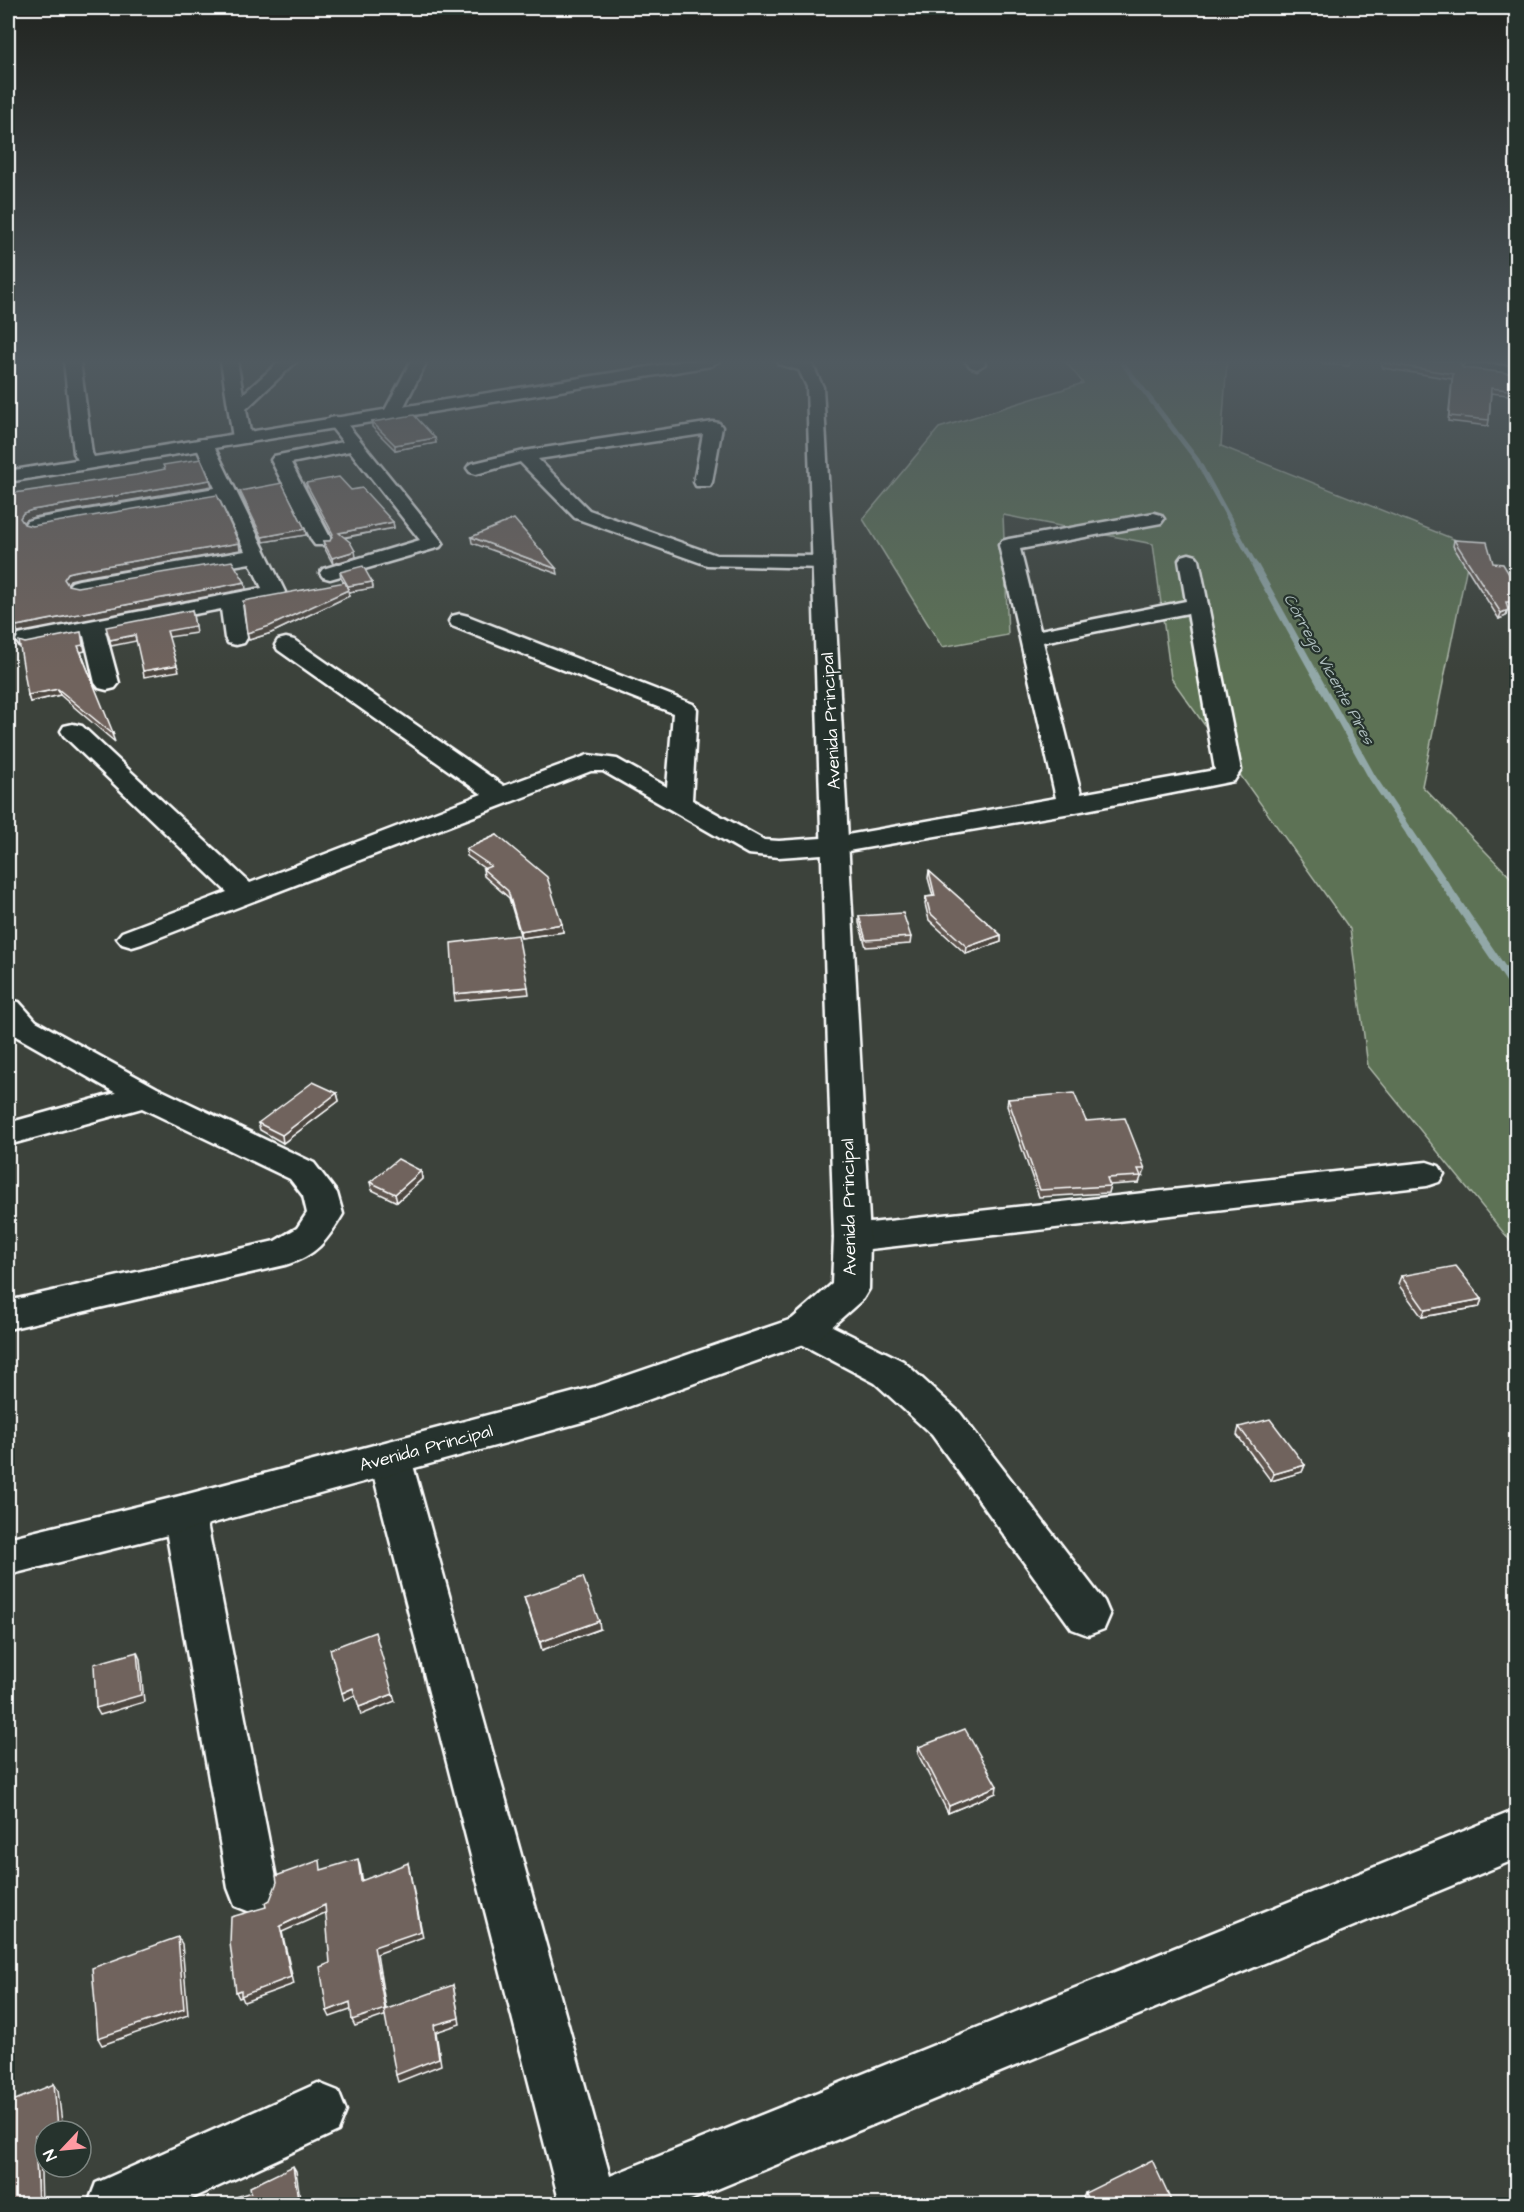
<svg xmlns="http://www.w3.org/2000/svg" width="1524" height="2212" font-family="'Architects Daughter',sans-serif">
	<style>
		.green { fill: #5d7255; stroke: #aeb8aa; stroke-width: 1.5 }
		.lines { fill: none; stroke-linecap: round; stroke-linejoin: round }
		.stream-far2 { stroke: #92a8a8; stroke-width: 5 }
		.stream-far1 { stroke: #92a8a8; stroke-width: 7 }
		.stream { stroke: #92a8a8; stroke-width: 8 }
		.street-casing { stroke: #fff; stroke-width: 5 }
		.secondary-casing { stroke: #fff; stroke-width: 5 }
		.street { fill: #26332d; fill-rule: evenodd }
		.secondary { fill: #26332d; fill-rule: evenodd }
		.wall { fill: #605650; stroke: #fff; stroke-width: 1.5 }
		.shaded-wall { fill: #4e4641; stroke: #fff; stroke-width: 1.5 }
		.building { fill: #70645d; stroke: #fff; stroke-width: 1.5 }
		.labels { text-anchor: middle; dominant-baseline: central; stroke-width: 4.5; stroke-linejoin: round; paint-order: stroke }
		.far-water-label { font-size: 16px; font-style: italic; fill: #aebebe; stroke: #26332d }
		.street-label { font-size: 18px; fill: #fff; stroke: #26332d }
	</style>
	<rect width="100%" height="100%" fill="#3c423b"/>
	<filter id="ink" filterUnits="userSpaceOnUse"><feTurbulence type="fractalNoise" baseFrequency=".0167" numOctaves="2"/><feDisplacementMap in="SourceGraphic" scale="12" xChannelSelector="R" yChannelSelector="G"/><feConvolveMatrix kernelMatrix="1 2 1 2 8 2 1 2 1" color-interpolation-filters="sRGB"/></filter>
	<g filter="url(#ink)">
		<path class="green" d="M1065,361H1227L1221,446L1471,546L1422,786L1516,883V1248L1368,1066L1350,929L1171,678L1153,544L1003,515L1008,635L942,647L863,519L939,428L1083,383Z"/>
		<g class="lines">
			<path class="stream-far2" d="M1121,361L1197,460L1256,567"/>
			<path class="stream-far1" d="M1255,566L1372,777L1411,835"/>
			<path class="stream" d="M1410,833L1516,989"/>
			<defs>
				<g id="street">
					<path d="M64,361H80L92,453L97,463L94,467H82L74,453Z"/>
					<path d="M221,361H237L243,394L280,361H297L246,409L251,438L248,442H236L233,438Z"/>
					<path d="M411,361H427L399,416H387L384,412Z"/>
					<path d="M965,361H983L985,364L977,369L971,367Z"/>
					<path d="M1468,363L1516,367V377L1462,371L1460,368Z"/>
					<path d="M336,417L342,418L440,539L443,543L440,547L337,577L330,579L323,577L320,573L323,569L420,540L350,451L291,463L332,541L329,545H315L312,541L271,460L274,456L343,442L327,422L330,418Z"/>
					<path d="M713,422L719,423L722,427L712,482L710,486H696L694,482L703,434L538,459L589,510L716,555L823,556L830,558L833,562L830,566L823,568L707,565L575,518L520,462L476,474L470,472L467,468L470,464L524,451Z"/>
					<path d="M204,439L210,440L213,444L285,592L282,597L242,605L247,638L244,643L236,645L228,643L225,638L221,609L105,631L119,683L115,688L107,690L99,688L95,683L84,636L27,647L19,645L16,640L19,635L27,633L262,588L250,563L79,592L72,590L68,586L72,582L79,580L245,551L220,499L34,531L27,529L24,525L27,521L34,519L215,488L195,444L198,440Z"/>
					<path d="M1154,513L1161,515L1164,519L1161,523L1020,549L1040,630L1186,601L1179,560L1182,556L1189,554L1196,556L1199,560L1241,770L1234,781L1071,813L836,853L779,857L748,854L603,771H591L142,944L132,947L122,944L117,938L122,932L227,892L64,736L61,731L64,726L73,724L82,726L250,883L482,794L278,650L275,645L278,640L286,638L294,640L504,786L588,755L617,759L667,787L673,713L452,626L449,621L452,616L460,614L468,616L693,704L697,709L692,800L764,840L779,841L836,837L1056,798L999,545L1002,541L1009,539ZM1188,613L1215,770L1081,794L1043,642Z"/>
					<path d="M8,1000L19,1002L36,1021L157,1088L314,1163L337,1193L343,1214C327,1241 316,1256 285,1265L8,1329V1301L275,1241L297,1228L307,1213L303,1196L290,1179L142,1108L8,1145V1123L116,1093L14,1035L8,1027Z"/>
					<path d="M1427,1162L1439,1166L1444,1174L1439,1182L1427,1186L852,1251L839,1247L834,1238L839,1229L852,1225Z"/>
					<path d="M805,1315L818,1319L903,1361L960,1413L1104,1601L1110,1615L1104,1629L1088,1635L1072,1629L932,1435L875,1383L792,1339L786,1329L792,1319Z"/>
					<path d="M390,1441L405,1446L411,1458L610,2176L1516,1810V1859L681,2204H560L369,1458L375,1446Z"/>
					<path d="M184,1495L199,1500L205,1513L278,1888L271,1906L253,1913L235,1906L228,1888L163,1513L169,1500Z"/>
					<path d="M318,2083L338,2091L346,2111L338,2131L180,2204H88L96,2183Z"/>
				</g>
				<g id="secondary">
					<path d="M685,361H719L711,366L8,482V471Z"/>
					<path d="M777,361H801L812,364L823,387L870,1238L869,1289L863,1299L818,1339L597,1418L184,1531L8,1575V1538L184,1495L594,1387L792,1319L832,1284L834,1238L807,387L799,370L779,364Z"/>
				</g>
			</defs>
			<use href="#street" class="street-casing"/>
			<use href="#secondary" class="secondary-casing"/>
			<use href="#street" class="street"/>
			<use href="#secondary" class="secondary"/>
		</g>
		<g class="wall">
			<path d="M1323,361H1350L1349,366L1322,364Z"/>
			<path d="M1380,361H1516V367V365L1468,361L1461,365L1463,368L1516,374V396L1491,393L1489,420L1488,426L1448,421L1452,379L1383,368Z"/>
			<path d="M372,422L435,438L436,443L395,450L372,427Z"/>
			<path d="M306,483L351,490L393,522L394,528L344,538L356,557L333,564L324,547L323,541H330L332,536L307,489Z"/>
			<path d="M240,491L305,529L306,535L263,542L241,496Z"/>
			<path d="M471,537L557,569L558,574L472,543Z"/>
			<path d="M1454,540L1509,574H1516V608H1507L1506,616L1499,619L1453,546Z"/>
			<path d="M340,572L372,582L373,588L349,592L347,588L349,596L271,633L249,640L344,583L341,578Z"/>
			<path d="M25,643L85,651L81,652L115,742L60,695L30,702L28,695Z"/>
			<path d="M497,835L562,924L563,932L521,938L509,898L484,876L483,869H485L467,856L466,849Z"/>
			<path d="M929,871L1001,935V942L966,954L929,920L925,904L926,897L933,896L928,878Z"/>
			<path d="M859,916L911,937L910,944L866,947L859,923Z"/>
			<path d="M528,987L529,994L455,1001L454,994Z"/>
			<path d="M337,1093L339,1101L283,1143L260,1130L258,1123Z"/>
			<path d="M1008,1099L1086,1121L1145,1169L1143,1176L1141,1177L1139,1183L1110,1185L1108,1193L1039,1197L1007,1106Z"/>
			<path d="M421,1171L422,1179L397,1202L372,1190L370,1182Z"/>
			<path d="M1401,1276L1482,1299L1479,1307L1422,1317L1398,1284Z"/>
			<path d="M1239,1427L1305,1465L1302,1472L1271,1481L1237,1435Z"/>
			<path d="M524,1597L600,1629L542,1650L526,1604Z"/>
			<path d="M919,1747L996,1793L948,1813L918,1754Z"/>
			<path d="M1085,2193L1173,2205H1086L1083,2198Z"/>
		</g>
		<g class="shaded-wall">
			<path d="M1462,361H1468L1458,368L1459,363Z"/>
			<path d="M435,438L436,443L395,450V445Z"/>
			<path d="M210,480L212,486L34,517L25,520L22,525L20,518L23,513L32,510Z"/>
			<path d="M393,522L394,528L340,538L339,533Z"/>
			<path d="M305,529L306,535L263,542L262,537Z"/>
			<path d="M239,543L240,550L78,578L70,580L66,586L64,579L68,573L76,571Z"/>
			<path d="M355,551L356,557L333,564L332,558Z"/>
			<path d="M245,582L246,589L18,633L16,626Z"/>
			<path d="M372,582L373,588L349,592L348,586Z"/>
			<path d="M348,590L349,596L271,633L249,640L247,633Z"/>
			<path d="M8,593H10L12,600H8Z"/>
			<path d="M192,610L196,633L169,637L167,631Z"/>
			<path d="M1508,610L1506,616L1499,619L1501,613Z"/>
			<path d="M81,632L85,651L80,652L78,646Z"/>
			<path d="M135,635L136,641L111,646L110,640Z"/>
			<path d="M177,665L179,671L144,677L143,671Z"/>
			<path d="M58,689L60,695L30,702L28,695Z"/>
			<path d="M562,924L563,932L521,938L520,931Z"/>
			<path d="M1001,935V942L966,954L967,947Z"/>
			<path d="M337,1093L339,1101L283,1143L282,1135Z"/>
			<path d="M421,1171L422,1179L397,1202L395,1194Z"/>
			<path d="M1482,1299L1479,1307L1422,1317L1425,1310Z"/>
			<path d="M1305,1465L1302,1472L1271,1481L1274,1474Z"/>
			<path d="M599,1621L600,1629L542,1650L540,1642Z"/>
			<path d="M137,1652L140,1659L144,1702L100,1715L96,1708Z"/>
			<path d="M353,1688L355,1695L344,1700L342,1693Z"/>
			<path d="M393,1694L395,1701L361,1715L359,1707Z"/>
			<path d="M997,1786L996,1793L948,1813L949,1806Z"/>
			<path d="M358,1859L360,1866L364,1888L361,1881Z"/>
			<path d="M408,1863L423,1937L377,1954L387,2015L355,2026L352,2020L374,1947Z"/>
			<path d="M325,1905L327,1912L282,1932L294,1984L244,2002L242,1997L239,1998L236,1992L280,1926Z"/>
			<path d="M178,1937L182,1944L188,2015L102,2045L98,2038Z"/>
			<path d="M453,1985L460,2024L436,2032L441,2065L398,2082L396,2075L434,2025Z"/>
			<path d="M350,2002L353,2009L330,2017L327,2011Z"/>
			<path d="M54,2084L58,2090L63,2131H49Z"/>
			<path d="M45,2132V2140L40,2142L42,2205H38L35,2136Z"/>
			<path d="M293,2166L296,2171L301,2205H299Z"/>
		</g>
		<g class="building">
			<path d="M1383,361H1462L1459,363L1463,368L1516,374V391L1491,388L1489,420L1449,416L1453,374L1384,363Z"/>
			<path d="M414,415L435,438L395,445L372,422Z"/>
			<path d="M201,459L210,480L32,510L23,513L20,518L24,524L32,526L217,495L239,543L76,571L68,573L64,579L68,585L77,587L232,561L245,582L16,626L10,593H8V494L136,475L165,469L163,465Z"/>
			<path d="M339,477L351,490L362,488L393,522L339,533L350,542L355,551L332,558L323,541H330L333,534L306,483Z"/>
			<path d="M282,483L305,529L262,537L240,491Z"/>
			<path d="M514,519L557,569L471,537Z"/>
			<path d="M1454,540L1487,542L1493,563L1503,564L1509,574H1516V602H1506L1508,610L1501,613Z"/>
			<path d="M363,566L372,582L348,586L340,572Z"/>
			<path d="M345,582L348,590L270,626L247,633L243,601Z"/>
			<path d="M192,610L195,626L167,631L177,665L143,671L135,635L110,640L106,627Z"/>
			<path d="M81,632L83,645L78,646L114,735L58,689L28,695L19,641L25,643Z"/>
			<path d="M497,835L547,877L562,924L520,931L508,891L483,869L491,866L466,849Z"/>
			<path d="M929,871L1001,935L967,947L930,913L926,897L935,896Z"/>
			<path d="M903,913L911,937L866,940L859,916Z"/>
			<path d="M518,935L528,987L454,994L451,943Z"/>
			<path d="M313,1082L337,1093L282,1135L258,1123Z"/>
			<path d="M1074,1093L1086,1121L1125,1118L1145,1169H1138L1141,1176L1107,1178L1110,1186L1040,1190L1008,1099Z"/>
			<path d="M398,1159L421,1171L395,1194L370,1182Z"/>
			<path d="M1456,1266L1482,1299L1425,1310L1401,1276Z"/>
			<path d="M1270,1419L1305,1465L1274,1474L1239,1427Z"/>
			<path d="M583,1577L599,1621L540,1642L524,1597Z"/>
			<path d="M375,1632L393,1694L359,1707L353,1688L342,1693L330,1649Z"/>
			<path d="M137,1652L141,1695L96,1708L94,1664Z"/>
			<path d="M965,1729L997,1786L949,1806L919,1747Z"/>
			<path d="M358,1859L361,1881L408,1863L421,1931L374,1947L385,2009L352,2020L350,2002L327,2011L320,1967L330,1963L325,1905L280,1926L291,1977L241,1996V1990L236,1992L230,1943L231,1917L266,1907L265,1903L270,1900L277,1882L276,1876L320,1860L321,1870Z"/>
			<path d="M178,1937L184,2009L98,2038L92,1968Z"/>
			<path d="M453,1985L459,2018L434,2025L439,2058L396,2075L384,2010Z"/>
			<path d="M54,2084L58,2127L49,2131H45V2132L35,2136L38,2205H8V2103Z"/>
			<path d="M1152,2160L1173,2205H1090L1085,2193Z"/>
			<path d="M293,2166L299,2205H234L233,2198L251,2192L250,2187Z"/>
		</g>
	</g>
	<linearGradient id="sky" x2="0" y2="1"><stop stop-color="#212420"/><stop offset="0.54" stop-color="#505a60"/><stop offset="1" stop-color="#505a60" stop-opacity="0"/></linearGradient>
	<rect width="1524" height="670" fill="url(#sky)"/>
	<g class="labels">
		<g class="far-water-label">
			<text transform="translate(1329 669) rotate(61)">Córrego Vicente Pires</text>
		</g>
		<g class="street-label">
			<text transform="translate(831 721) rotate(-93)">Avenida Principal</text>
			<text transform="translate(849 1207) rotate(-91)">Avenida Principal</text>
			<text transform="translate(426 1448) rotate(-15)">Avenida Principal</text>
		</g>
	</g>
	<rect width="1524" height="2212" fill="none" stroke="#26332d" stroke-width="30"/>
	<rect x="15" y="15" width="1494" height="2182" fill="none" stroke="#fff" stroke-width="2" filter="url(#ink)"/>
	<g transform="translate(63 2149) rotate(244)"><circle r="28" fill="#26332d" stroke="#7d8581" stroke-width="1.5"/>
	<path d="M0-4.5L10 22L0 15L-10 22Z" fill="#ff9aa2"/>
	<text y="-9" font-size="16" font-weight="bold" text-anchor="middle" fill="#ffffff">N</text>
	</g>
</svg>
